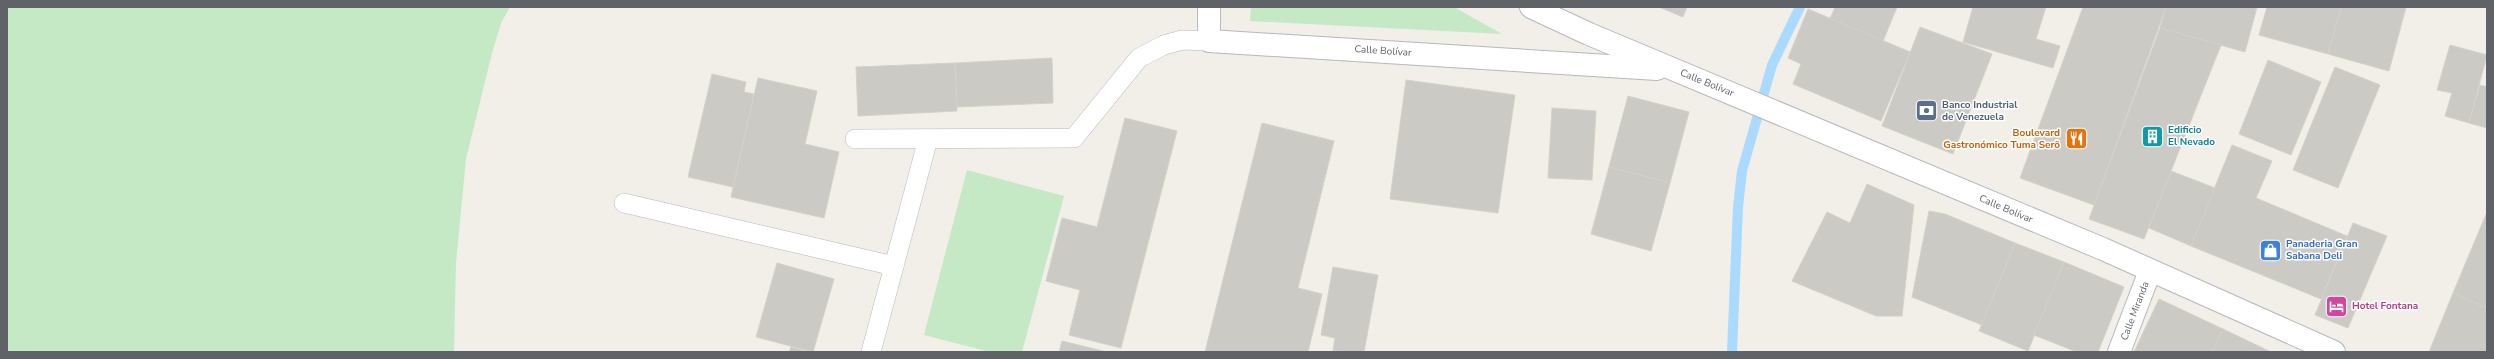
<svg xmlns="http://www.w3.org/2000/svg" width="2494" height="359" font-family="'Nunito Sans',sans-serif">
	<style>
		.green { fill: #c5e8c5 }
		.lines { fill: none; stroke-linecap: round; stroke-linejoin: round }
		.stream { stroke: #aadaff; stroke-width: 10 }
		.building { fill: #cccac5; stroke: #d6d1c6 }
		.lane-casing { stroke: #b5b8bc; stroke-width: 20 }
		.street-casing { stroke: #b5b8bc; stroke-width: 24 }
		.lane { stroke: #fff; stroke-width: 19 }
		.street { stroke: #fff; stroke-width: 22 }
		.labels { text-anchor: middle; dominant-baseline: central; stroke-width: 3; stroke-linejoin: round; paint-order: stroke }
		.street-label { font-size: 10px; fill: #5f6368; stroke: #fff }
		.service-label { font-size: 10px; font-weight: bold; fill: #4e5e75; stroke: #fff; text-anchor: start }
		.culture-label { font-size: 10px; font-weight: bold; fill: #0d838f; stroke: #fff; text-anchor: start }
		.food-label { font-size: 10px; font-weight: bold; fill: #c56008; stroke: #fff; text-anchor: end }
		.shop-label { font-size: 10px; font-weight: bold; fill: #366cbe; stroke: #fff; text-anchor: start }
		.hotel-label { font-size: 10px; font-weight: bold; fill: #b23c85; stroke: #fff; text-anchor: start }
	</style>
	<rect width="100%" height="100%" fill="#f1efe8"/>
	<g class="green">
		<path d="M7,7H510L501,23L492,53L466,159L456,263L454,352H7Z"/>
		<path d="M1251,7H1454L1502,34L1250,21Z"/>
		<path d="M967,170L1064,196L1022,352H990L924,335Z"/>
	</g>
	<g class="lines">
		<path class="stream" d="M1732,352L1738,207L1742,171L1772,65L1800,7"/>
	</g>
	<g class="building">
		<path d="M1659,7H1687L1683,17Z"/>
		<path d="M1835,7H1897L1883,41L1830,19Z"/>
		<path d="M1973,7H2046L2036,39L2060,46L2053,68L1963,42Z"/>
		<path d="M2083,7H2166L2094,205L2020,178Z"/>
		<path d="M2166,7H2257L2245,52L2160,28Z"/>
		<path d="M2267,7H2341L2328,54L2259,35Z"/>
		<path d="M2341,7H2406L2389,71L2328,54Z"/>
		<path d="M1808,9L1910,52L1881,121L1793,84L1801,64L1788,58Z"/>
		<path d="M1920,27L1992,54L1953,154L1882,126Z"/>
		<path d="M2160,28L2221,45L2144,239L2089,219Z"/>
		<path d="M2450,45L2487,55L2469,123L2445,116L2452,93L2437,90Z"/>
		<path d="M1052,58L1053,103L957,107L955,63Z"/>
		<path d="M2268,60L2321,82L2291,155L2239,134Z"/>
		<path d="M955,63L957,111L858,116L856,67Z"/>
		<path d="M2335,67L2380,85L2338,188L2293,170Z"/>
		<path d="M712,74L746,82L744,92L754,94L733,187L688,177Z"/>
		<path d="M758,78L817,91L805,144L839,152L824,218L731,197Z"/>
		<path d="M1406,80L1515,95L1498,213L1390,199Z"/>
		<path d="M2480,85L2487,87V128L2469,123Z"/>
		<path d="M1628,96L1689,112L1670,183L1609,167Z"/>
		<path d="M1552,108L1596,111L1592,180L1548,178Z"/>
		<path d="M1125,118L1177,131L1121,348L1069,335L1080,290L1046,281L1062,218L1097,227Z"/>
		<path d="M1262,123L1334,141L1298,288L1322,294L1308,352H1205Z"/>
		<path d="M2232,145L2272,161L2256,198L2347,236L2321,299L2191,246Z"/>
		<path d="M1609,167L1670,183L1651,251L1591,234Z"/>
		<path d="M2171,171L2215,188L2191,246L2149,228Z"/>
		<path d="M1867,184L1914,205L1902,316H1876L1792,281L1827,212L1850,223Z"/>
		<path d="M1929,211L1945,214L2015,243L1982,325L1912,297Z"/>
		<path d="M2487,212V308L2453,293Z"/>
		<path d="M2353,223L2387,236L2348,328L2315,315Z"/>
		<path d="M2015,243L2064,262L2028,351L1979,331Z"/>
		<path d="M2064,262L2124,287L2098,352H2077L2034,335Z"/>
		<path d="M777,263L834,279L813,352L756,337Z"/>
		<path d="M1333,267L1378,275L1364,352L1333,351L1335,338L1321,335Z"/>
		<path d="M2453,293L2487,308V352H2429Z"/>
		<path d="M2159,299L2223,329L2212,352H2134Z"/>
		<path d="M2223,329L2271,352H2212Z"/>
		<path d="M1062,341L1107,352H1059Z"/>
		<path d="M791,347L808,352H789Z"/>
	</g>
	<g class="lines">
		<defs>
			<g id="lane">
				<path d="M855,139L1074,138L1139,58L1164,45L1182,40L1209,41"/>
				<path d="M624,203L894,266"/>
				<path d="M871,352L928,139"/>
			</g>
			<g id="street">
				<path d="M1209,7V41L1657,69"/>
				<path d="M1531,7L1589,34L2103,249L2334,352"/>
				<path d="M2119,352L2150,271"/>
			</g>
		</defs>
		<use href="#lane" class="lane-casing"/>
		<use href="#street" class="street-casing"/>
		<use href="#lane" class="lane"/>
		<use href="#street" class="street"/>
	</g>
	<defs>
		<symbol id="bank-square" viewBox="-11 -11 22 22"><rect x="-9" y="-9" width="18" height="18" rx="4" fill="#5c6f8a" stroke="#fff"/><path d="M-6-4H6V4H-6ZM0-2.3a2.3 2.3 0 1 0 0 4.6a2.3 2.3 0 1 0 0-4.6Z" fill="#fff"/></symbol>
		<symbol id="building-square" viewBox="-11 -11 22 22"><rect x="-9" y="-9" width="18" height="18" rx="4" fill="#0f9aa8" stroke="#fff"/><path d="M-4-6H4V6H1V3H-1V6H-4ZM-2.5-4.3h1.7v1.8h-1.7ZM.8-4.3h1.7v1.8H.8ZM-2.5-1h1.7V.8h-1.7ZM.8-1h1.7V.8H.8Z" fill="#fff"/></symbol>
		<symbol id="restaurant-square" viewBox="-11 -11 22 22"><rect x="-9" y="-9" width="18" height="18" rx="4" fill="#e8710a" stroke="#fff"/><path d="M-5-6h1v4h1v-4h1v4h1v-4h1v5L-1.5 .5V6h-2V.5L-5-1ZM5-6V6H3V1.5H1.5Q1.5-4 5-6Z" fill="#fff"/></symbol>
		<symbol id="shop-square" viewBox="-11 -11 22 22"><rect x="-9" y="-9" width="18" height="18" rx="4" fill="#3f7fe0" stroke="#fff"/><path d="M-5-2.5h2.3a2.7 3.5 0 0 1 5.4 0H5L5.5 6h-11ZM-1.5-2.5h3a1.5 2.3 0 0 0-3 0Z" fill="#fff"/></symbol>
		<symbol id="hotel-square" viewBox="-11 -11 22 22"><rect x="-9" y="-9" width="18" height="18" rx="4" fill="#d1479c" stroke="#fff"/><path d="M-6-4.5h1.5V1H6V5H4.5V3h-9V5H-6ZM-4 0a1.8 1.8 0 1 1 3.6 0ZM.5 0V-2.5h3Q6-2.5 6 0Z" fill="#fff"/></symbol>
	</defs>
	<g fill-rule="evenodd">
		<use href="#bank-square" x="1914" y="98" width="25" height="25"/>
		<use href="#building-square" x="2140" y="124" width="25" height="25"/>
		<use href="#restaurant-square" x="2064" y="126" width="25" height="25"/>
		<use href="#shop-square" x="2258" y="238" width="25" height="25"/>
		<use href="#hotel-square" x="2324" y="294" width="25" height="25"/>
	</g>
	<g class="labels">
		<g class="street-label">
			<text transform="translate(1383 51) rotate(4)">Calle Bolívar</text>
			<text transform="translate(1707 83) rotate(22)">Calle Bolívar</text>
			<text transform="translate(2006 209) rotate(23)">Calle Bolívar</text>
			<text transform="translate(2135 311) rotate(-69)">Calle Miranda</text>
		</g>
		<g class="service-label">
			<text x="1942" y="105">Banco Industrial<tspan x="1942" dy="12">de Venezuela</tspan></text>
		</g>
		<g class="culture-label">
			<text x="2168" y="130">Edificio<tspan x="2168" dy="12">El Nevado</tspan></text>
		</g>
		<g class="food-label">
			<text x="2060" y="133">Boulevard<tspan x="2060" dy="12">Gastronómico Tuma Serö</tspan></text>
		</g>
		<g class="shop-label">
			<text x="2286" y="244">Panaderia Gran<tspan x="2286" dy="12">Sabana Deli</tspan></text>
		</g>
		<g class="hotel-label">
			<text x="2352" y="306">Hotel Fontana</text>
		</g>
	</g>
	<rect width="2494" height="359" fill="none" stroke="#5f6368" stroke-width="16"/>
</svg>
